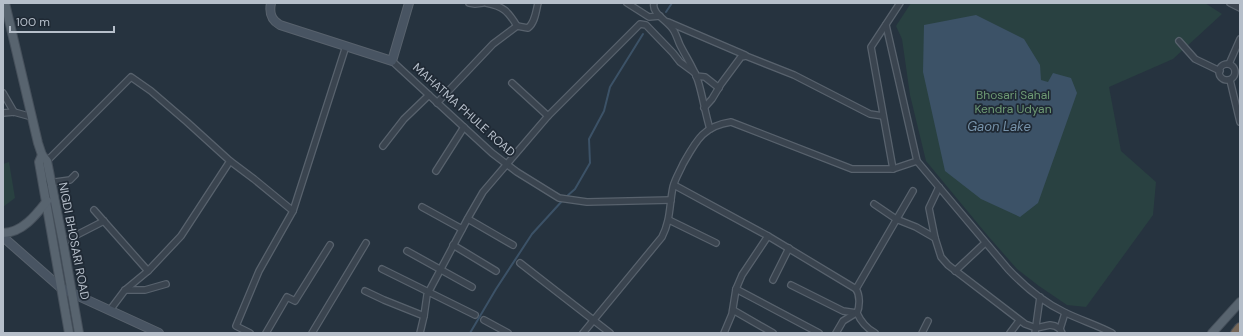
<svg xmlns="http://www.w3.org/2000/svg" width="1243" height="336" font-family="'DM Sans',sans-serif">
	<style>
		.green { fill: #294141 }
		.water { fill: #3c5267 }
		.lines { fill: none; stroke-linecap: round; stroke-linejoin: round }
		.stream { stroke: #3c5267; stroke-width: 2 }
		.street-casing { stroke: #58626d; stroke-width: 8 }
		.secondary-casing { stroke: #58626d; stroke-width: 10 }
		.primary-casing { stroke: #46505b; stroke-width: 10 }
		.highway-casing { stroke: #454f5a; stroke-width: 12 }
		.street { stroke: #3a444f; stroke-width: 5.5 }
		.secondary { stroke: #485462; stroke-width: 8 }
		.primary { stroke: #58646f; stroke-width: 8 }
		.highway { stroke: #756657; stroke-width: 10 }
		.labels { text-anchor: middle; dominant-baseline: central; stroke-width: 3.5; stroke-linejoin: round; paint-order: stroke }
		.park-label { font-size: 12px; fill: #6e9a74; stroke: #1f2934 }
		.street-label { font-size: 12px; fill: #b6bfca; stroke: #1f2934 }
		.water-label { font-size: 13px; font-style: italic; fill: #7793ab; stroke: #1f2934 }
	</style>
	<rect width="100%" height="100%" fill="#26333f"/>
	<g class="green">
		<path d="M911,3H1205L1222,14L1173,59L1109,87L1121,151L1156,182L1153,215L1086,307L1067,305L1039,286L1017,269L988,236L926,161L910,95L902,39L896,26Z"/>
		<path d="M9,162L15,198L3,207V164Z"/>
	</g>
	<path class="water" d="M976,15L1024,39L1040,65L1041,80L1048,82L1053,73L1071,78L1077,93L1038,203L1020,217L981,199L945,171L923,72L924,25Z"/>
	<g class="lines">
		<g class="stream">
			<path d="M666,12L672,3"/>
			<path d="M566,197L575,189L590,163L589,139L604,111L610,87L643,34"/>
			<path d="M470,333L496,289L532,234L563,200"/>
		</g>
		<defs>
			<g id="street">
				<path d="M469,3L475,4L483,3"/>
				<path d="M486,3C503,6 508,11 517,26"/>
				<path d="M627,3L649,17L660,16"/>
				<path d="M654,3C651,14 669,21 674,31C677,36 678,41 680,45C686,57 694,68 698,81C703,97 705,113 710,129"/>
				<path d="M1230,3L1240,8"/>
				<path d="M668,22L745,55"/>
				<path d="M886,25L917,161L1008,269C1024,286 1043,302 1064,312C1080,320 1097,325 1112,333"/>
				<path d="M1179,41L1195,59L1220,71"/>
				<path d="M392,61L492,153L517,172L559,198L587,202L671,200"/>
				<path d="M1229,64L1240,39"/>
				<circle cx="1227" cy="72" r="8"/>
				<path d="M696,76L705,77L719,88"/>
				<path d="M1230,80L1240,122"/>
				<path d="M512,83L548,116"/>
				<path d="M3,93L14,112"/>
				<path d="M437,103L493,44L517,26L528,28C535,23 536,11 538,3"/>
				<path d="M704,108L712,99L721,84L741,57L746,56L794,75L870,114L883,116"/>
				<path d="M3,113L14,112L32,117"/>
				<path d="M383,146L404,119L429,95"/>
				<path d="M44,161H47L131,77L151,91L187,122L230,161L254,179L293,211L259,271L236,326L250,333"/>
				<path d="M893,169L871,47L900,3"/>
				<path d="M436,171L464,127"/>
				<path d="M48,183L70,180L75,175"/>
				<path d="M674,185L768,236L856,289"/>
				<path d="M874,204L896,219L916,227L935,238L941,257L948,265L1025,324L1036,328L1050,325L1055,326L1060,329L1062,333"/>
				<path d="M422,207L462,229"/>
				<path d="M94,210L148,271"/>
				<path d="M293,211L346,46"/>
				<path d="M468,219L513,245"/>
				<path d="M669,220L716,243"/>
				<path d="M935,238L929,208L939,187"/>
				<path d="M63,242L104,221"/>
				<path d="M453,245L496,271"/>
				<path d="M407,251L472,287"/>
				<path d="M520,263L610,333"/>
				<path d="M382,269L475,315"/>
				<path d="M955,271L985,243"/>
				<path d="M773,280L789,248"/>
				<path d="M791,285L843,311L857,313"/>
				<path d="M736,289L819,333"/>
				<path d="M125,290H145L166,284"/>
				<path d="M365,291L384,300L424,316"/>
				<path d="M110,310L125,290L148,271L181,236L230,161"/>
				<path d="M733,310L773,333"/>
				<path d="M484,320L508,333"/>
				<path d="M1060,329L1065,313"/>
				<path d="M266,333L287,297L295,301L330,245"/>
				<path d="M312,333L366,243"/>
				<path d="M420,333L424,316L427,295L468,218L483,192L548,116L640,24L646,25L673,53L680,62L695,73"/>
				<path d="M583,333L662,237C671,219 669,206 673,187C675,179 680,171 683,164C696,141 703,126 731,122L852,169H893L917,161"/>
				<path d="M724,333L732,314L736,289L742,275L768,236"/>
				<path d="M836,333L843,321L856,313"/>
				<path d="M875,333C866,328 861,322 857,313C860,306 860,295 856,289L913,191"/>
				<path d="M922,333L928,321"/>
				<path d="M1010,333L1019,321"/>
				<path d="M1035,333L1040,297"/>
			</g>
			<g id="secondary">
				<path d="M271,3C269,13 271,20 280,25L392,61L409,3"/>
				<path d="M3,237L61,288L159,333"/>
			</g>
			<g id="primary">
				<path d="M5,3L38,143L42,155L47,161L63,242L79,333"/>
				<path d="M42,155L39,162L69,333"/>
				<path d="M3,233C22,233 36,215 47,201"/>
				<path d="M1212,333L1240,302"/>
			</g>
			<path id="highway" d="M1236,333L1240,328"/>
		</defs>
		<use href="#street" class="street-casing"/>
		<use href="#secondary" class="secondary-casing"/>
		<use href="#primary" class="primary-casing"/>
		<use href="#highway" class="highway-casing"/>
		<use href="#street" class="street"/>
		<use href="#secondary" class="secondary"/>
		<use href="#primary" class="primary"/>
		<use href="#highway" class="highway"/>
	</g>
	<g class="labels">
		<g class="park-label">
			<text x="1013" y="95">Bhosari Sahal<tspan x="1013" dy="14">Kendra Udyan</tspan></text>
		</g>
		<g class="street-label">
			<text transform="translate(464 110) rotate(42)">MAHATMA PHULE ROAD</text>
			<text transform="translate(74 241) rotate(79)">NIGDI BHOSARI ROAD</text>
		</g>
		<g class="water-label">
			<text x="999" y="126">Gaon Lake</text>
		</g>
	</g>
	<rect width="1243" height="336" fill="none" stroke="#b6bfca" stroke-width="8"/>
	<path d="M10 26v6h104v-6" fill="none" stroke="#b6bfca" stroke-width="2"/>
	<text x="16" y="26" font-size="12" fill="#b6bfca" stroke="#1f2934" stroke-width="3" paint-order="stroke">100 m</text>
</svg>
